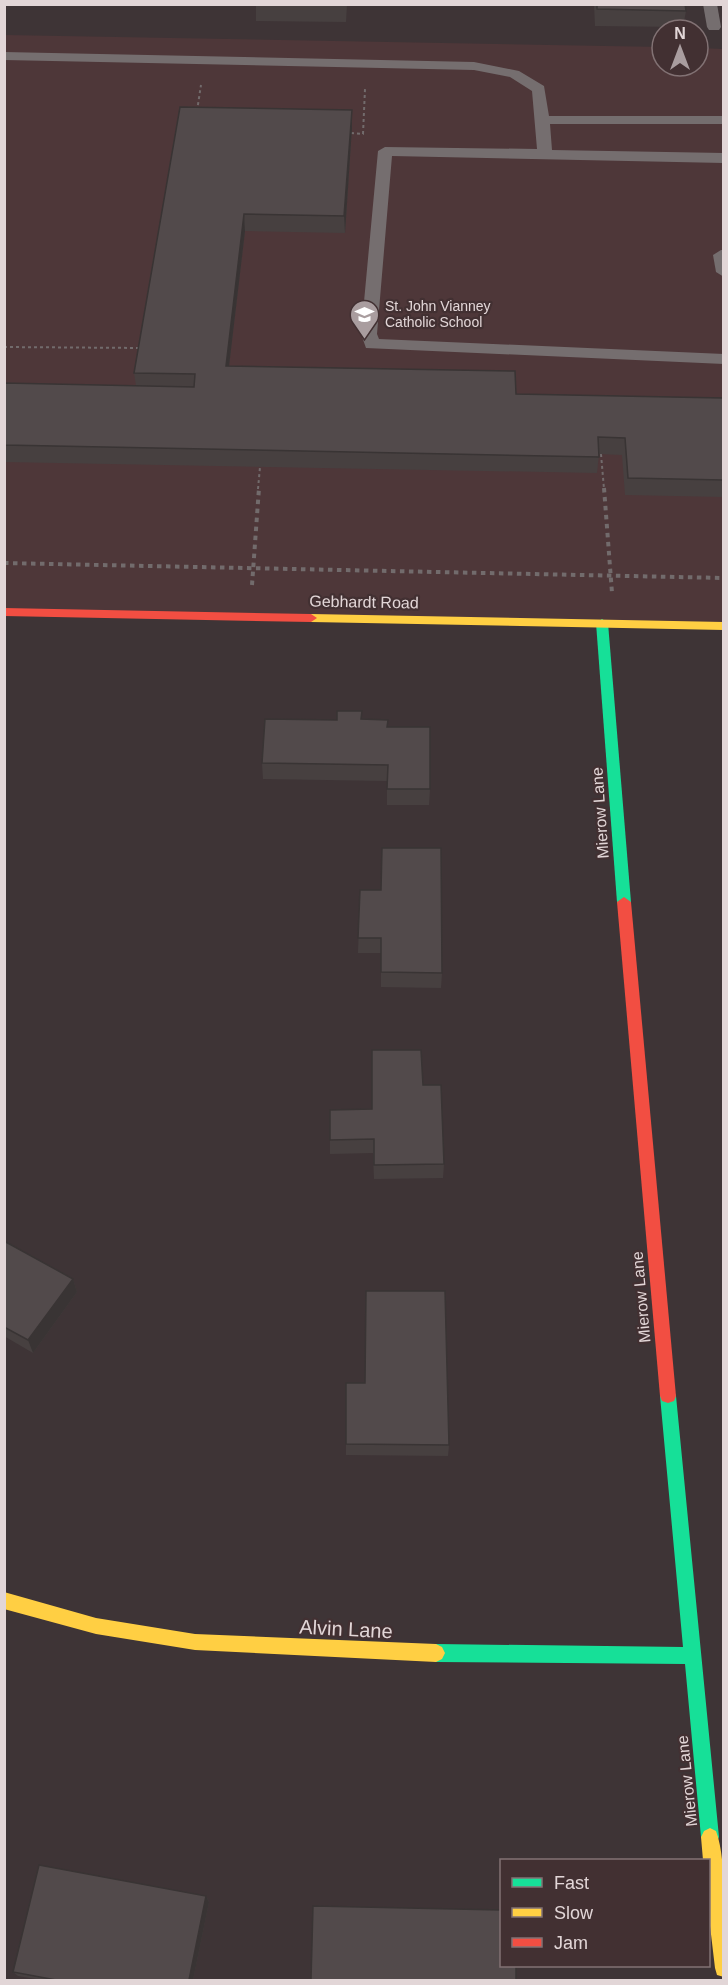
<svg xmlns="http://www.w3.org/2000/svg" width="728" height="1985" font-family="Helvetica,sans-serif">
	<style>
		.built { fill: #4e3739 }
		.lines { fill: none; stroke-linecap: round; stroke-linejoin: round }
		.path-far1 { stroke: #726b6c; stroke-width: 2; stroke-dasharray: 3 3; stroke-linecap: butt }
		.path { stroke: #726b6c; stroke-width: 4; stroke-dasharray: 4.5 4.5; stroke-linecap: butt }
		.lane { fill: #756e6f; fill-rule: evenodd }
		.fast { fill: #16e098; fill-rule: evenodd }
		.slow { fill: #ffcf43; fill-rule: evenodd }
		.jam { fill: #f24e42; fill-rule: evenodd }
		.wall { fill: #474040 }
		.shaded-wall { fill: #393434 }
		.building { fill: #524a4b; stroke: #393434; stroke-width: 1.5 }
		.labels { text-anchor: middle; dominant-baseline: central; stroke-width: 4.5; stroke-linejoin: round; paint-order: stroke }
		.far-poi-label { font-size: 14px; fill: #e2d6d7; stroke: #423032; text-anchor: start }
		.street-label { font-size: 16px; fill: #e2d6d7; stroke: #423032 }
		.near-street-label { font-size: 20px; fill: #e2d6d7; stroke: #423032 }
	</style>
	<rect width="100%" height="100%" fill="#3e3436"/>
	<path class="built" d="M5,35L662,47V66H698V48L723,49V625L5,612Z"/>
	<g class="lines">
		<g class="path-far1">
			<path d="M197,111L201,85"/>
			<path d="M351,133L363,134L365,89"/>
			<path d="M4,347L143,348"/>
			<path d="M601,454L604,489"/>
			<path d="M258,489L260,467"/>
		</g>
		<g class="path">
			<path d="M604,488L612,593"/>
			<path d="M4,563L724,578"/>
			<path d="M252,585L259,488"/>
		</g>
		<g class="lane">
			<path d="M703,4H717L721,27L719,30H709L707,27Z"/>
			<path d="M4,52L474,62L519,71L544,86L549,116H724V124H550L552,150L724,153V163L392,156L377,334L379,339L724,354V364L366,348L361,334L378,151L385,147L537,149L532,91L510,77L474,70L4,60Z"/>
			<path d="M721,250H724V277L716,272L713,255Z"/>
		</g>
		<g class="fast">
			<path d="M602,619L608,623L631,902L624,907L617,902L596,623Z"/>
			<path d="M668,1389L674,1391L676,1396L719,1837L716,1843L710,1846L704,1843L701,1837L685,1664L436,1662L430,1659L427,1653L430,1647L436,1644L683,1647L660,1396L662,1391Z"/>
		</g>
		<g class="slow">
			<path d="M311,614L724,622V630L311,622L305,618Z"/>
			<path d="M4,1592L96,1618L195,1634L436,1644L442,1647L445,1653L442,1659L436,1662L195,1650L96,1634L4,1609Z"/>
			<path d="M710,1828L716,1831C728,1862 724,1940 724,1977L717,1975L715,1968L708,1909V1860H703L701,1837L704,1831Z"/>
		</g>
		<g class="jam">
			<path d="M4,608L311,614L317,618L311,622L4,616Z"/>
			<path d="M624,897L631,902L676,1396L674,1401L668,1403L662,1401L660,1396L617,902Z"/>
		</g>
	</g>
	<g class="wall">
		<path d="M256,4H347L346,22L256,21Z"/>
		<path d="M594,4H685L686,11L683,27L595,26Z"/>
		<path d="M180,107L352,110V127L345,233L245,231L229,366L516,394L723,398V497L625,495L622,455L599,454L597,473L4,462V383L136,386L134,373Z"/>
		<path d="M362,719L387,727L430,789L429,805H387V781L263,779L262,763L337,720Z"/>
		<path d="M360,890L442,973L441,988L381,987V953H358Z"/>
		<path d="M423,1085L444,1164L443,1178L374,1179L373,1153L330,1154V1110L372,1109Z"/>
		<path d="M4,1241L73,1279L77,1292L33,1353L4,1336Z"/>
		<path d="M346,1383L449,1445L448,1456L346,1455Z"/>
		<path d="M206,1896L209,1902L193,1980H41L18,1976L13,1972Z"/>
	</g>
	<g class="shaded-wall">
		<path d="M352,110V127L345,233L344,216Z"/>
		<path d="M244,214L245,231L227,383L226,366Z"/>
		<path d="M73,1279L77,1292L33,1353L28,1340Z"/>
		<path d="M206,1896L209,1902L193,1980H189Z"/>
	</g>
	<g class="building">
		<path d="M256,4H346V5Z"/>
		<path d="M597,4H685L686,11L597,9Z"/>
		<path d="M180,107L352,110L344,216L244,214L226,366L515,371L516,394L723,398V480L628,478L625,438L598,437L599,457L4,445V383L194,387L195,374L134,373Z"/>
		<path d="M337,711H362L361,719L388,720L387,727H430V789H387L388,765L262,763L265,719L337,720Z"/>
		<path d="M382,848H441L442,973L381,972V938H358L360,890H381Z"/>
		<path d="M372,1050H421L423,1085H441L444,1164L374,1165V1139L330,1140V1110L372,1109Z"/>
		<path d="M4,1241L73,1279L28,1340L4,1327Z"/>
		<path d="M366,1291H445L449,1445L346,1444V1383H365Z"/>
		<path d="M39,1865L206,1896L189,1980H56L13,1972Z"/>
		<path d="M313,1906L501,1910V1965H516V1980H311Z"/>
	</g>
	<defs>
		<symbol id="school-pin" viewBox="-11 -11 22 30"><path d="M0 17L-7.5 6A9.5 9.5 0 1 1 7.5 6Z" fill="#a99d9f" stroke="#423032"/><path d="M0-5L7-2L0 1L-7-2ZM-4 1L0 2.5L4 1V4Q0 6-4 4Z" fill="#fff"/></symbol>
	</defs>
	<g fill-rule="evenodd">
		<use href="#school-pin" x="348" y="298" width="33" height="45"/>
	</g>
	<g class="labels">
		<g class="far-poi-label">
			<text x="385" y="306">St. John Vianney<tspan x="385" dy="16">Catholic School</tspan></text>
		</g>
		<g class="street-label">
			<text transform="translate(364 602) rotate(1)">Gebhardt Road</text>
			<text transform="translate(600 813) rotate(-94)">Mierow Lane</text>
			<text transform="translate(641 1297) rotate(-95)">Mierow Lane</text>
			<text transform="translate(687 1781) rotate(-96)">Mierow Lane</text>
		</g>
		<g class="near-street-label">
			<text transform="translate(346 1629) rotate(3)">Alvin Lane</text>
		</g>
	</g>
	<rect width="728" height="1985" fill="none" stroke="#e2d6d7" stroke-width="12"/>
	<rect x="500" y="1859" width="210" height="108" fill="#423032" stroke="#827274" stroke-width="1.5"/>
	<rect x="512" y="1878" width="30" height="9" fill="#16e098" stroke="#827274" stroke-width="1.5"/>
	<text x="554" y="1889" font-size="18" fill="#e2d6d7">Fast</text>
	<rect x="512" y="1908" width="30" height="9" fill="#ffcf43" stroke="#827274" stroke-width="1.5"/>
	<text x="554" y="1919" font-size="18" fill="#e2d6d7">Slow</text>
	<rect x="512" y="1938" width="30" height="9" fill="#f24e42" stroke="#827274" stroke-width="1.5"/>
	<text x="554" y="1949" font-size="18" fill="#e2d6d7">Jam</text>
	<g transform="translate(680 48)"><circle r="28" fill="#423032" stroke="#827274" stroke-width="1.5"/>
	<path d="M0-4.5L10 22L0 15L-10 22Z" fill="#a99d9f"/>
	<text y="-9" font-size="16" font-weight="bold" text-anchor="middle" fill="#e2d6d7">N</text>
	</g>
</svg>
